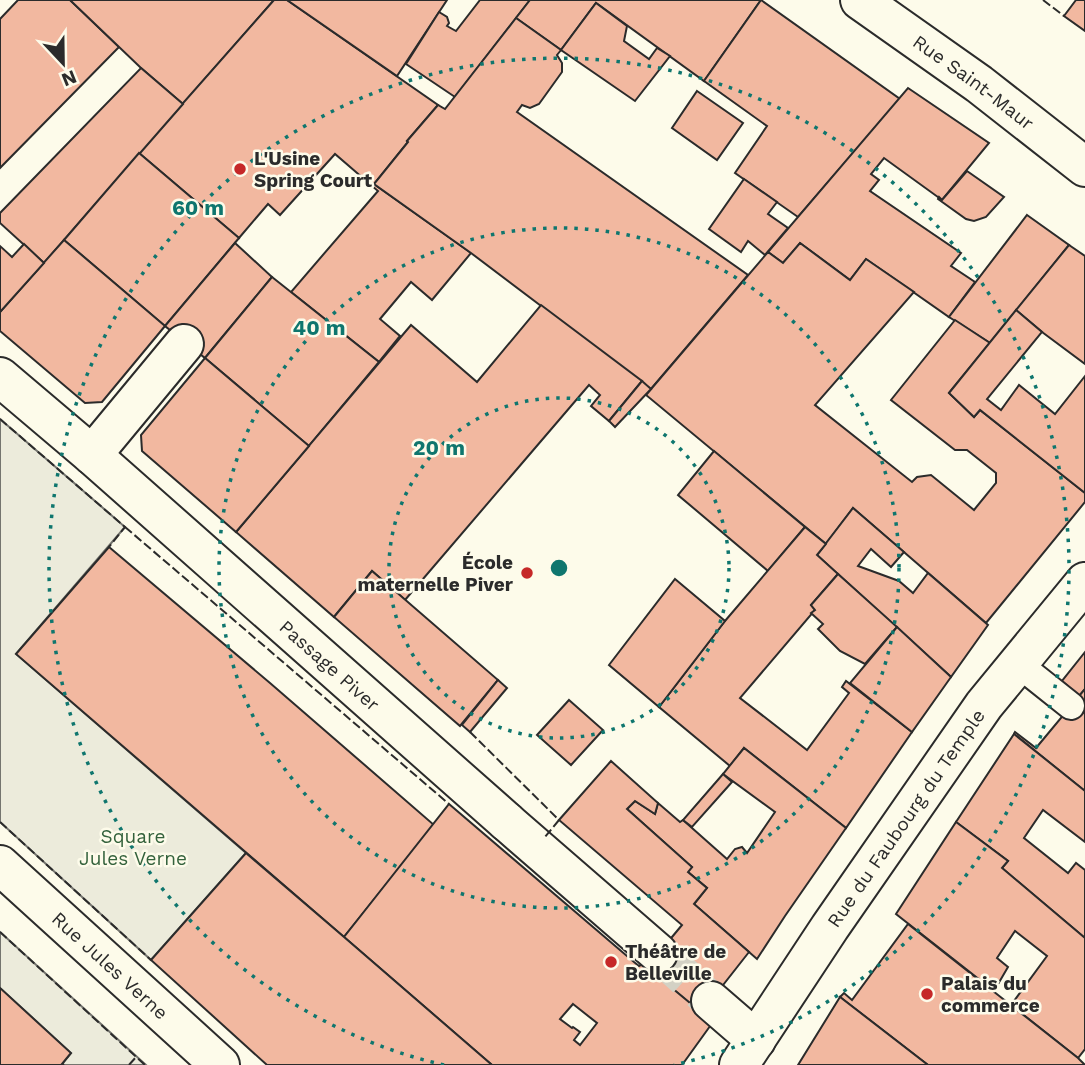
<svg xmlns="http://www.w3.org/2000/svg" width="1085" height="1065" font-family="'Work Sans',sans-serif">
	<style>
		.green { fill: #ecebdb; stroke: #74746e; stroke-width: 2 }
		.building { fill: #f2b8a0; stroke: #2b2b2b; stroke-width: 2; fill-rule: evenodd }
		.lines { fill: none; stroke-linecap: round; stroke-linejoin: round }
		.pedestrian-tunnel { stroke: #d3d1c4; stroke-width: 38; stroke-dasharray: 38 19; stroke-linecap: butt }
		.service-casing { stroke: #2b2b2b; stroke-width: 30 }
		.pedestrian-casing { stroke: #2b2b2b; stroke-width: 42 }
		.minor-casing { stroke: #2b2b2b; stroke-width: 42 }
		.tertiary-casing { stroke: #2b2b2b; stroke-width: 42 }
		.service { stroke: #fdfbea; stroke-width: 26 }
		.pedestrian { stroke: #fdfbea; stroke-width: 38 }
		.minor { stroke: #fdfbea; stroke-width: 38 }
		.tertiary { stroke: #fdfbea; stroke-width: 38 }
		.fence { stroke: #2b2b2b; stroke-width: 2; stroke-dasharray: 9 3.5; stroke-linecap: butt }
		.ring { fill: none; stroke: #0f766e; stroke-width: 3.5; stroke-dasharray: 3.5 7 }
		.poi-dot { fill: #c62828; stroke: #fdfbea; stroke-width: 2.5 }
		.labels { text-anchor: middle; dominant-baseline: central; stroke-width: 5; stroke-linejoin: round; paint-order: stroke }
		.street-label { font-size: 19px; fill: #2b2b2b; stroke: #fdfbea }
		.poi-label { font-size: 19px; font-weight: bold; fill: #2b2b2b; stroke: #fdfbea; text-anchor: start }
		.park-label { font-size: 19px; fill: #34623c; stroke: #fdfbea }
		.centre { fill: #0f766e; stroke: #fdfbea; stroke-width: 3.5 }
		.ring-label { font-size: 21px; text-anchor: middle; font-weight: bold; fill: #0f766e; stroke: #fdfbea; stroke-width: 5; stroke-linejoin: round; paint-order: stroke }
	</style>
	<rect width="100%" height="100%" fill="#fdfbea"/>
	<g class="green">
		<path d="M0,419L125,527L16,654L246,853L151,960L0,822Z"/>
		<path d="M0,932L146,1065H64L62,1064L71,1053L0,988Z"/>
	</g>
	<g class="building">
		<path d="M18,0H70L119,47L0,168V19Z"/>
		<path d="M70,0H274L183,104L141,68Z"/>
		<path d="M274,0H287L438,105L407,141L408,142L374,184L471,253L432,300L411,282L380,319L400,336L379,362L291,292L378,191L335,154L280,215L268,204L239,238L139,153Z"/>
		<path d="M287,0H447L397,76Z"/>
		<path d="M480,0H530L455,97L406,64L439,12L447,17L449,23L447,26L456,31Z"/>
		<path d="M530,0H761L704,81L596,3L561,50L516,18Z"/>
		<path d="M761,0L900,99L798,217L735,173L767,126L704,81Z"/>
		<path d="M1076,0H1085V31L1064,16Z"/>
		<path d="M596,3L627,26L624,41L649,59L657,48L670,56L635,101L561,50Z"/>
		<path d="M516,18L561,50L557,55L562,63V72L539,104L530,108L522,105L517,112L748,275L651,389L471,253L374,184L408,142L407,141L438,105L445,109Z"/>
		<path d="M141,68L183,104L44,263L0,223V213Z"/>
		<path d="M908,88L989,143L942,200L884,158L871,174L879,180L870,191L961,253L951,266L975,282L949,317L866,259L850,280L800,243L783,263L768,252Z"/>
		<path d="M697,91L743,123L717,160L672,128Z"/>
		<path d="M139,153L239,238L165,326L64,240Z"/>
		<path d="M967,171L1004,197L986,217L974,221L966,219L938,199L939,197L942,200Z"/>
		<path d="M744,179L777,202L768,214L788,228L765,255L748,241L741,252L709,229Z"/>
		<path d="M1027,215L1069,245L990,343L949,317Z"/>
		<path d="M64,240L165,326L102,402L85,403L0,331V312Z"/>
		<path d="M235,243L272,277L205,358L165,326Z"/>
		<path d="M800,243L850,280L866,259L914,292L815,405L912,482L917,477L931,475L974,510L996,483V473L967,450H955L891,400L955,320L990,343L949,393L974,417L980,410L1085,493V502L986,623L853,508L826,544L646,395L768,252L783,263Z"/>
		<path d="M24,244L44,263L0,312V246L12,257Z"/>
		<path d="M1069,245L1085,256V364L1042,332L1016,310Z"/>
		<path d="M272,277L379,362L309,446L205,358Z"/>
		<path d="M541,305L642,381L609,421L591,406L600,395L589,385L405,600L372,571L334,617L236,532L411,325L477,382Z"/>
		<path d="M1016,310L1042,332L987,399L1001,410L1019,385L1055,414L1085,376V493L980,410L974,417L949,393Z"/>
		<path d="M205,358L309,446L236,532L142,451L141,435Z"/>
		<path d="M642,381L651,389L615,427L609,421Z"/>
		<path d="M714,451L805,527L768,571L678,495Z"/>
		<path d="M853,508L904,552L891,567L871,549L858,566L899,581L913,593L928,573L988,625L951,677L817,555Z"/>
		<path d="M805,527L826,544L817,555L838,574L811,605L815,610L740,698L807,750L849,693L842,687L846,681L912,732L846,828L744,748L730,766L659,707L725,621Z"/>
		<path d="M109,547L270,683L434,825L344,937L16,654Z"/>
		<path d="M372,571L498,680L460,726L334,617Z"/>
		<path d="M838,574L897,627L865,664L840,651L818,629L823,624L811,613L815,610L811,605Z"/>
		<path d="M675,579L725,621L659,707L609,665Z"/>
		<path d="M897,627L951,677L912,732L850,683Z"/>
		<path d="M1085,652V689L1079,696L1062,681Z"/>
		<path d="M498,680L507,688L470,732L462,725Z"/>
		<path d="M1085,689V791L1014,734L1015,732L1036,748Z"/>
		<path d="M569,700L603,730L571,765L537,735Z"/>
		<path d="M1014,734L1085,791V842L1043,810L1024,838L1068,873L1076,863L1085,870V938L1002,868L1008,861L956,822Z"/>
		<path d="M744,748L846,828L785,916L757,959L694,904L707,888L688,872L692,867L627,809L635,801L655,814L658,803L680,822L683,820L727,859L735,849L742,847L747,853L775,812L723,774Z"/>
		<path d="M611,761L658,803L655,814L635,801L627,809L692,867L688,872L707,888L694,904L749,952L701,1013L647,967L682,925L559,820Z"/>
		<path d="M723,774L732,782L692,827L683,820Z"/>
		<path d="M449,804L634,962L639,966L643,964L713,1022L682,1065H492L344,937ZM573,1004L597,1023L580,1045L574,1040L580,1032L573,1027L572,1028L560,1019Z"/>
		<path d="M956,822L1008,861L1002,868L1085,938V1049L1078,1058L1011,1005L1047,956L1015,931L997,958L1008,967L994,991L896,914Z"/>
		<path d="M246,853L344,937L492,1065H267L151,960Z"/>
		<path d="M908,924L1078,1058L1085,1065H928L840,997L844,993L852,1000Z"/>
		<path d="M0,988L71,1053L62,1064L64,1065H0Z"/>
		<path d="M840,997L928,1065H798Z"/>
	</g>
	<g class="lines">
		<path class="pedestrian-tunnel" d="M658,953L711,1001"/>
		<defs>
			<path id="service" d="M1017,663L1071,706"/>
			<g id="pedestrian">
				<path d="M507,822L658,953"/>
				<path d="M711,1001L756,1040"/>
			</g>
			<g id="minor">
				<path id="s1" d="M860,0L979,84L1085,167"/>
				<path id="s2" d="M0,377L92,455L507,822"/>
				<path d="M92,455L184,344"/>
				<path id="s3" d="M0,865L220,1065"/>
			</g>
			<g id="tertiary">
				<path id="s4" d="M739,1065L830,927L984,705L1085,582"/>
			</g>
		</defs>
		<use href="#service" class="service-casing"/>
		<use href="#pedestrian" class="pedestrian-casing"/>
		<use href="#minor" class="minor-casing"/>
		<use href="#tertiary" class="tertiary-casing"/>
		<use href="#service" class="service"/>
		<use href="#pedestrian" class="pedestrian"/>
		<use href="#minor" class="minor"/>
		<use href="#tertiary" class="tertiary"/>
		<g class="fence">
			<path d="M1043,0L1064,16"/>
			<path d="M0,419L125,527L109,547"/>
			<path d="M125,527L449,804"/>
			<path d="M470,732L559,820L545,837"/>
			<path d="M0,822L151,960"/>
			<path d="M0,932L145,1065"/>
			<path d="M129,1065L136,1057"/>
		</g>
	</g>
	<g class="ring">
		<circle cx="559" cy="568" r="170"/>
		<circle cx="559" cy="568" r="340"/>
		<path d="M444 1065A510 510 0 1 1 674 1065"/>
	</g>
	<g class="poi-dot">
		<circle cx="240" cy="169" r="7"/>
		<circle cx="527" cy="573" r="7"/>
		<circle cx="611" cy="962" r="7"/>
		<circle cx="927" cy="994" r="7"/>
	</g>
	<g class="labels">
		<g class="street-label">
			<text stroke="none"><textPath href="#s1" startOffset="140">Rue Saint-Maur</textPath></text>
			<text stroke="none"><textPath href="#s2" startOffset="438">Passage Piver</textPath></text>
			<text stroke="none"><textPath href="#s4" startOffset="298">Rue du Faubourg du Temple</textPath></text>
			<text stroke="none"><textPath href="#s3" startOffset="149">Rue Jules Verne</textPath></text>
		</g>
		<g class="poi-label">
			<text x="254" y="158">L'Usine<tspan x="254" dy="22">Spring Court</tspan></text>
			<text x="513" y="562" text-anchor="end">École<tspan x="513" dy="22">maternelle Piver</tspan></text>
			<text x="625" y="951">Théâtre de<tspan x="625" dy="22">Belleville</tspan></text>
			<text x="941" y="983">Palais du<tspan x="941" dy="22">commerce</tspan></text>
		</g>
		<g class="park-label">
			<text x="133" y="836">Square<tspan x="133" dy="22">Jules Verne</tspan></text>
		</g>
	</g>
	<circle cx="559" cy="568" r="10" class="centre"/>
	<g class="ring-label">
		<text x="198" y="215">60 m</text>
		<text x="319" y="335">40 m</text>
		<text x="439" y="455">20 m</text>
	</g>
	<g transform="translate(63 63) rotate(158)" stroke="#fdfbea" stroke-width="5" paint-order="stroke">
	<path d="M0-5L12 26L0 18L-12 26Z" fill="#2b2b2b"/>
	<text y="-10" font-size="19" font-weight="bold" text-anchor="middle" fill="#2b2b2b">N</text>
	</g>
</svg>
